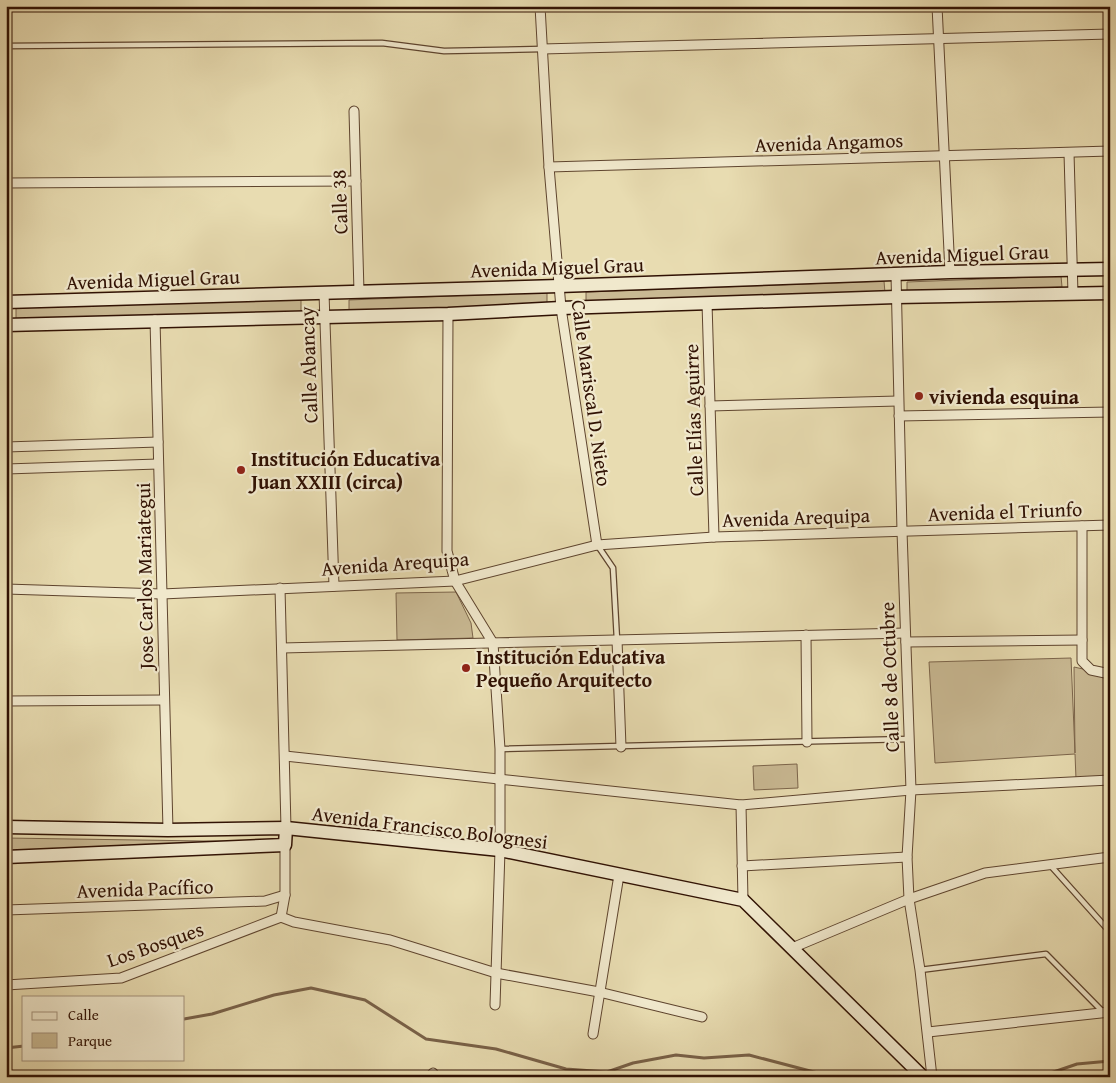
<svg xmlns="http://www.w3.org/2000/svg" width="1116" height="1083" font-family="'Gentium Book Plus',serif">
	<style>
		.green { fill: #c9b993; stroke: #7c654b }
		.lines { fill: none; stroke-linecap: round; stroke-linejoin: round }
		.stream { stroke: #796148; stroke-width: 3 }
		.lane-casing { stroke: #5e442e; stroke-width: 7 }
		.street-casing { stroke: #5e442e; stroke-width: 11 }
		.secondary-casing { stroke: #301103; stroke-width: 15 }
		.lane { stroke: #f0e8cc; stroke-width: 4.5 }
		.street { stroke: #f0e8cc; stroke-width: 9 }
		.secondary { stroke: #f0e8cc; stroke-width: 12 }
		.poi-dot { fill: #8f2418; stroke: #f0e8cc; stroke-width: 2 }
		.labels { text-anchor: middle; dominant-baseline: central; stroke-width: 4.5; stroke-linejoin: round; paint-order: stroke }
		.street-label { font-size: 20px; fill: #301103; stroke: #f0e8cc }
		.poi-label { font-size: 20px; font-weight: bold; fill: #301103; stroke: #f0e8cc; text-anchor: start }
	</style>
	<rect width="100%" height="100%" fill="#e8dcb1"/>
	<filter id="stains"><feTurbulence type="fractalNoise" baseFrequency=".004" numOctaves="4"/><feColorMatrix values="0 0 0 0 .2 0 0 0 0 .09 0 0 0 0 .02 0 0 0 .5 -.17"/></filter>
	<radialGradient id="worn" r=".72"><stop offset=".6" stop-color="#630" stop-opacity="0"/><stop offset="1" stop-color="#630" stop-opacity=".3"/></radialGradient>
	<g class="green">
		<path d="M1061,276L1062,287L907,293V282Z"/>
		<path d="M884,281L885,293L586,303V292Z"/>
		<path d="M547,292V305L349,313V300Z"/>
		<path d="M301,299V312L16,320V307Z"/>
		<path d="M456,592L471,623L473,638L397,640L396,593Z"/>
		<path d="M1071,658L1075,753L1074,667L1110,675V777L1076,779L1075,754L935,763L929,662Z"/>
		<path d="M797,764L798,788L754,790L753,766Z"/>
		<path d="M6,838L270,842L6,851Z"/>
	</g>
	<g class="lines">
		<g class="stream">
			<path d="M184,1019L212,1014L274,995L311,988L365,1000L426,1039L496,1049L566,1069L607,1072L633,1063L676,1055L704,1058L749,1055L833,1077"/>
			<path d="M6,1048L24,1046"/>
			<path d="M1039,1077L1077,1064L1110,1061"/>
		</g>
		<defs>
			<g id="lane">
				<path d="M6,46L382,43L444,51L542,49"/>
				<path d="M598,546L613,568L617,640"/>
				<path d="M501,749L909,739"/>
				<path d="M1051,866L1110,932"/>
				<path d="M920,970L1046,954L1103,1012"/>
			</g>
			<g id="street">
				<path d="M540,6L549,167L561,308L597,545"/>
				<path d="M937,6L950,272"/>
				<path d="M542,49L1110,34"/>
				<path d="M354,111L359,292"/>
				<path d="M1069,153L1073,294"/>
				<path d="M549,167L1110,151"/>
				<path d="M6,183L356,181"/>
				<path d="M896,275L902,531L911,790L907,857L909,899L920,970L932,1077"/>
				<path d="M324,293L334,586"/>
				<path d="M707,303L714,537"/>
				<path d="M448,314L447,551L455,581L493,643L500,749V850L495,1005"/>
				<path d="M155,320L168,830"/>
				<path d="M710,406L898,401"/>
				<path d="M899,416L1110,412"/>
				<path d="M6,447L158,442"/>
				<path d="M6,469L158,464"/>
				<path d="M1082,526V661L1091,670L1110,674"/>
				<path d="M280,588L286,828"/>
				<path d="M6,589L162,594L455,581L597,545L714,537L1110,525"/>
				<path d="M806,635L807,742"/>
				<path d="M617,640L621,747"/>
				<path d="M906,642L1082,640"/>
				<path d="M282,648L905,633"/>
				<path d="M6,701L164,700"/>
				<path d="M285,756L741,805L911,790L1110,780"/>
				<path d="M741,805L743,900"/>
				<path d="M742,866L907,857"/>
				<path d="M6,910L265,901L285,895"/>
				<path d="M281,917L294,922L390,940L496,973L599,992L702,1017"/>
				<path d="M281,917L285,895V845"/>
				<path d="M792,948L909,899L985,873L1110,857"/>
				<path d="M6,985L121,978L281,917"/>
				<path d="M928,1032L1110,1012"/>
				<path d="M593,1034L619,875"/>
				<path d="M433,1073L434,1077"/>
			</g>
			<g id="secondary">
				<path d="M6,302L559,286L950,272L1110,269"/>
				<path d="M6,325L448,314L561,308L896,297L1110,293"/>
				<path d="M6,827L168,830L286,828L500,850L743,900L923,1077"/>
				<path d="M6,857L285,845L286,828"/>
			</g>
		</defs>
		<use href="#lane" class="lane-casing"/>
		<use href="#street" class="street-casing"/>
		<use href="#secondary" class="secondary-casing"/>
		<use href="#lane" class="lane"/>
		<use href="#street" class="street"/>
		<use href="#secondary" class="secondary"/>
	</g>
	<g class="poi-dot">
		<circle cx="919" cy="396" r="5"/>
		<circle cx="241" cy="470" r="5"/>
		<circle cx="466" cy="668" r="5"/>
	</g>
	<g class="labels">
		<g class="street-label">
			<text transform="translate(829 142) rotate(-2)">Avenida Angamos</text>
			<text transform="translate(339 202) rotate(-92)">Calle 38</text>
			<text transform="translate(962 254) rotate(-2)">Avenida Miguel Grau</text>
			<text transform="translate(557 267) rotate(-2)">Avenida Miguel Grau</text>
			<text transform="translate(153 279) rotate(-2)">Avenida Miguel Grau</text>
			<text transform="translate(308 365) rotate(-92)">Calle Abancay</text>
			<text transform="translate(592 393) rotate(82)">Calle Mariscal D. Nieto</text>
			<text transform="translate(693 420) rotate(-92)">Calle Elías Aguirre</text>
			<text transform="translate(1005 511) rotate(-2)">Avenida el Triunfo</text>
			<text transform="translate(796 517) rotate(-2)">Avenida Arequipa</text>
			<text transform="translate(395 563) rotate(-4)">Avenida Arequipa</text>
			<text transform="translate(144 576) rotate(-91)">Jose Carlos Mariategui</text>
			<text transform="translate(889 677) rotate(-92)">Calle 8 de Octubre</text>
			<text transform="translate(430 827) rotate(7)">Avenida Francisco Bolognesi</text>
			<text transform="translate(145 888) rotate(-2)">Avenida Pacífico</text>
			<text transform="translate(155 944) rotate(-19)">Los Bosques</text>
		</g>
		<g class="poi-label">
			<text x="929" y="396">vivienda esquina</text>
			<text x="251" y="458">Institución Educativa<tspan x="251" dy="23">Juan XXIII (circa)</tspan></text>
			<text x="476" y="656">Institución Educativa<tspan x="476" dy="23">Pequeño Arquitecto</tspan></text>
		</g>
	</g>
	<rect width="1116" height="1083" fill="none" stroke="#e8dcb1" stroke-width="25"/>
	<rect x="8" y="8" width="1101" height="1068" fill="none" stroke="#301103" stroke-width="2.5"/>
	<rect x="12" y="12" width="1091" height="1058" fill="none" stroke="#301103"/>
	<rect x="22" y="996" width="162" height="65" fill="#f0e8cc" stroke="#a3927c"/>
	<rect x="32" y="1012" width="25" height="8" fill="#f0e8cc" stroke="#a3927c"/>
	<text x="68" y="1020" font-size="15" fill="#301103">Calle</text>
	<rect x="32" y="1033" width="25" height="15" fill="#c9b993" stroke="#a3927c"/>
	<text x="68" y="1046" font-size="15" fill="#301103">Parque</text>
	<rect width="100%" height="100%" filter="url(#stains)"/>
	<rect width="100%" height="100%" fill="url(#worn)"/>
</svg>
